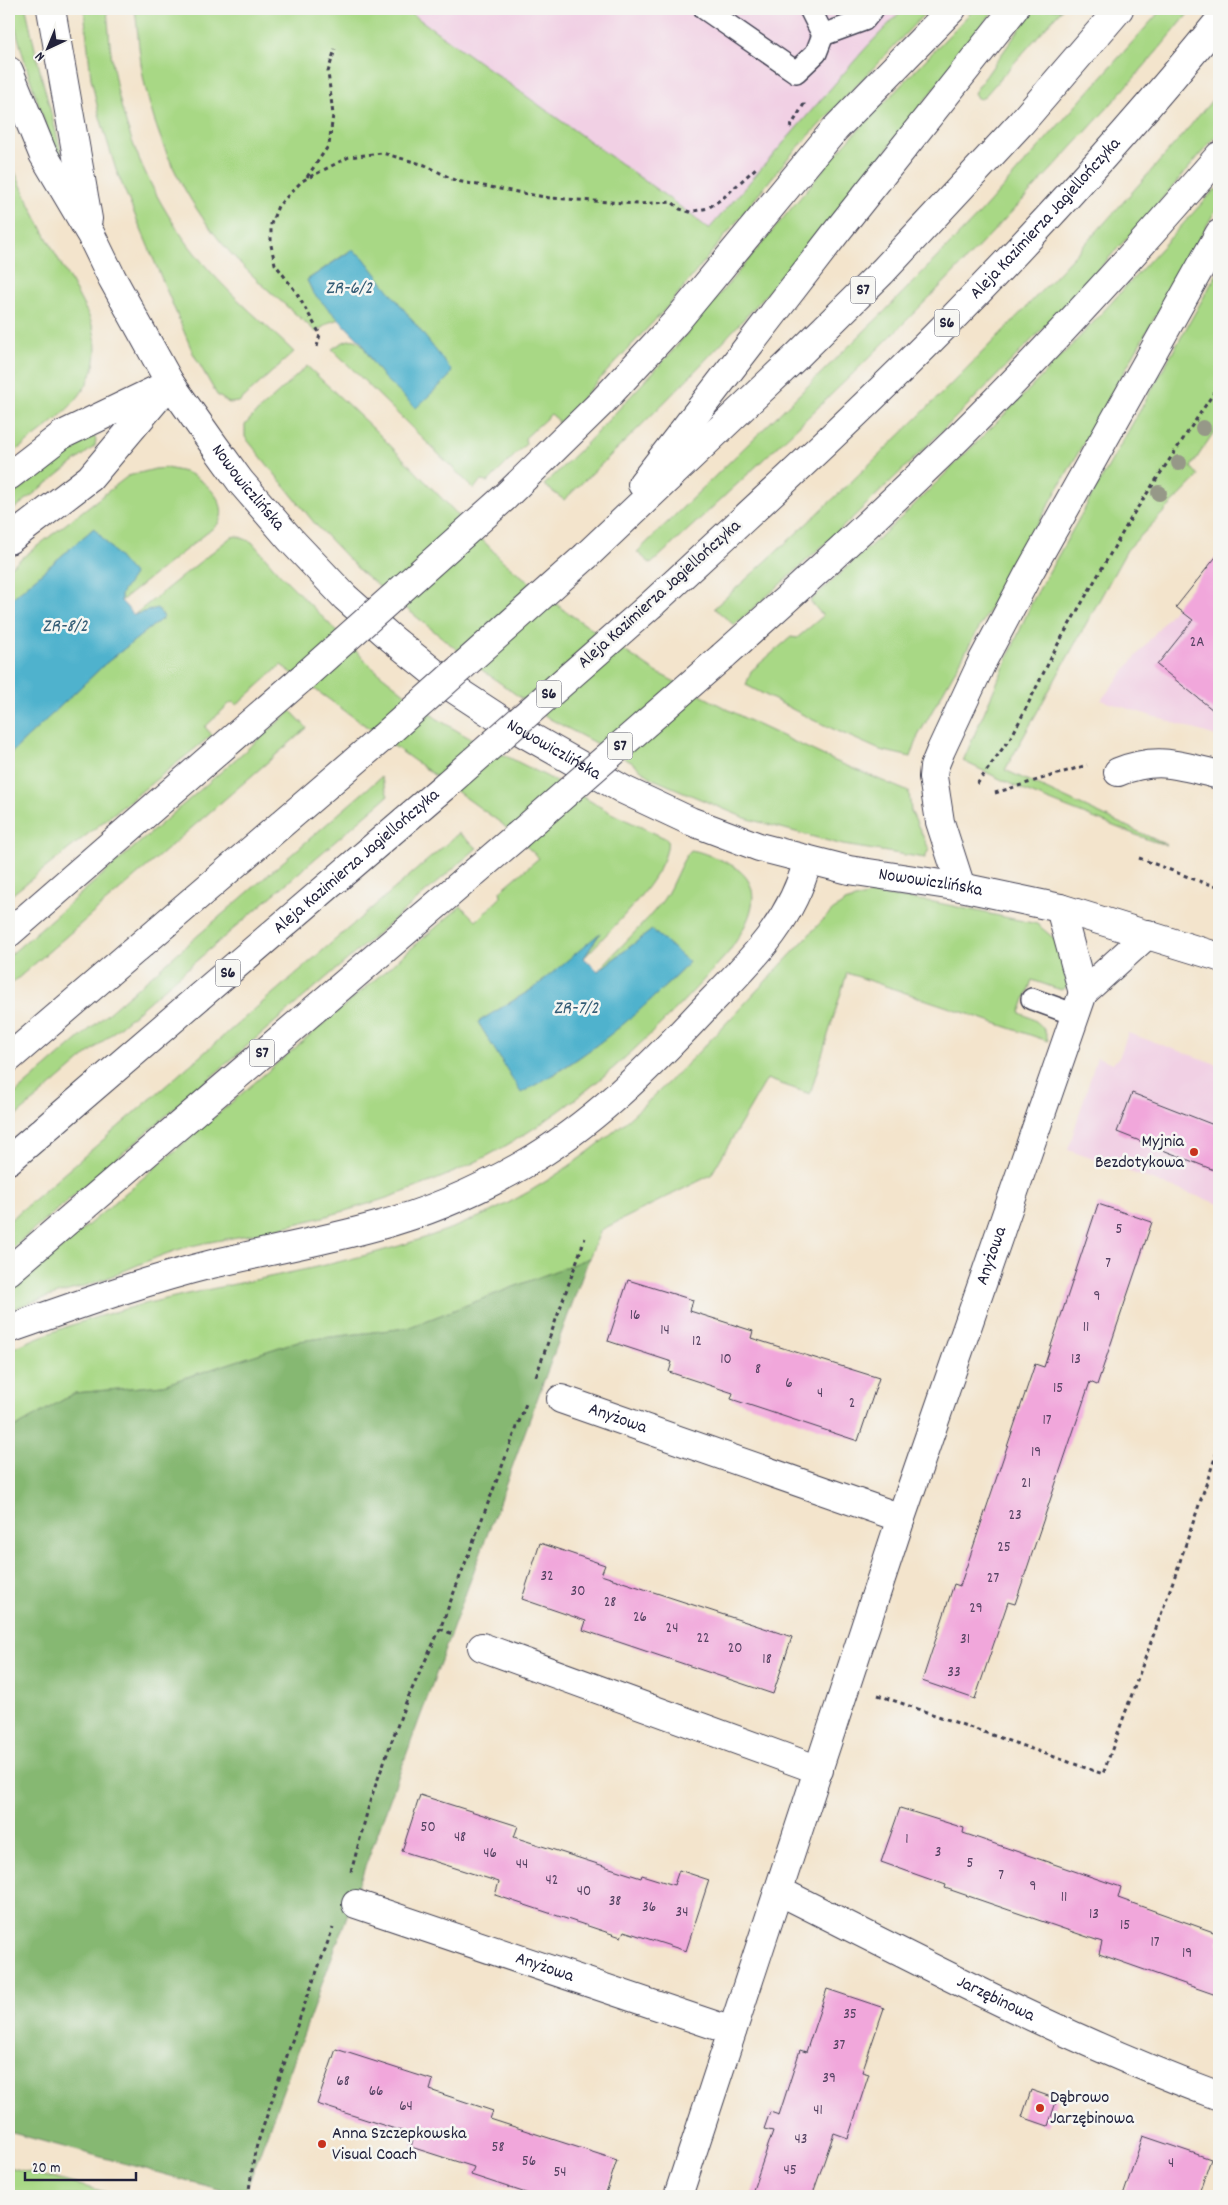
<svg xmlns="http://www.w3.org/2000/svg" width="1228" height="2205" font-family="Dekko,sans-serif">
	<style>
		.built { fill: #f1d0e4 }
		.green { fill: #a8d885; stroke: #657d60 }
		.forest { fill: #86b872; stroke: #546d56 }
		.water { fill: #4fb2cd; stroke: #386a84 }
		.building { fill: #f1a7db }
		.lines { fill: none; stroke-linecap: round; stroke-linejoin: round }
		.lane-casing { stroke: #413f51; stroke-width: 24 }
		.street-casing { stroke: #413f51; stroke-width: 30 }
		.secondary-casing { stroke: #413f51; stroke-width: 30 }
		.highway-casing { stroke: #413f51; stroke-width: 30 }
		.path { stroke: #413f51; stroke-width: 3; stroke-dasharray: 4 4; stroke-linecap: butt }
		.lane { stroke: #fff; stroke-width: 21 }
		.street { stroke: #fff; stroke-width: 28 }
		.secondary { stroke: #fff; stroke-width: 28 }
		.highway { stroke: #fff; stroke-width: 28 }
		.highway-bridge-casing { stroke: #413f51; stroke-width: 30; stroke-linecap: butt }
		.highway-bridge { stroke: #fff; stroke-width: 28 }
		.tree { fill: #969888 }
		.poi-dot { fill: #c8321e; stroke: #f6f6f2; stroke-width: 2 }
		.labels { text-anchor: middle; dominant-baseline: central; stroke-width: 5; stroke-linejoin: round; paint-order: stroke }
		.number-label { font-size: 15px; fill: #564363 }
		.shield { fill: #f6f6f2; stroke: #626272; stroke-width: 1 }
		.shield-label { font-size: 16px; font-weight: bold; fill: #22223b }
		.street-label { font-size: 18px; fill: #22223b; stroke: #f6f6f2 }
		.poi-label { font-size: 18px; fill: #22223b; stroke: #f6f6f2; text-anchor: start }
		.water-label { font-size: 19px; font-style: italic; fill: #345c75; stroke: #f6f6f2 }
	</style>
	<rect width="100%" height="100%" fill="#f6f6f2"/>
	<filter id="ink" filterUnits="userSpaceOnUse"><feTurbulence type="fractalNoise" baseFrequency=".02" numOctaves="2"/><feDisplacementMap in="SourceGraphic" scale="10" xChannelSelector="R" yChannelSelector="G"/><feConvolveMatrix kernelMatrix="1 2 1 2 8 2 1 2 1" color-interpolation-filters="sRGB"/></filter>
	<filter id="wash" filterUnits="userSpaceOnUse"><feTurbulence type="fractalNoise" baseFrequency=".0096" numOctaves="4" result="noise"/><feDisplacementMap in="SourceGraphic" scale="20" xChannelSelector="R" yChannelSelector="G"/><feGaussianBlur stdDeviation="1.12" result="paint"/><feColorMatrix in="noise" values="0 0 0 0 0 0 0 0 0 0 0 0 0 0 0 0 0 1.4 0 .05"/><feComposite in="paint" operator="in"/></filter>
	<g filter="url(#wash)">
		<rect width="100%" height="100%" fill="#f3e4cc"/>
		<g class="built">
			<path d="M405,9H903L864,50L709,230L670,199Z"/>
			<path d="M1219,553V737L1101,700L1176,607Z"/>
			<path d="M1128,1033L1219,1065V1204L1068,1150L1097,1057L1113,1063L1119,1058Z"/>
		</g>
		<g class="green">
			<path d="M11,9H26L40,71L73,196C48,134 26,74 11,9Z"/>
			<path d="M84,9H107C109,30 110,52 114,73C126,145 161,216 209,270C235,299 266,325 294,352L239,402L229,403L217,395L193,353L116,170L99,114L91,78Z"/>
			<path d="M135,9H405L670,199L709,229L864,50L903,9H929L788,158L669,305L558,424V420L551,414L525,438L526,444L488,482L480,481L474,489L332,349C357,332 360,339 372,362L452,371L351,250L307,280L313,293L339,319L330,322L316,332C286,305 253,279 227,249C185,201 157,143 144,81C139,57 138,32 135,9Z"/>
			<path d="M974,9H995C936,86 878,163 815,238C738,330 652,417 564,500L544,485L589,441L669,355L845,144Z"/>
			<path d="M1034,9H1062L984,97L981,99L977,98L974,93L976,90Z"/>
			<path d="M1162,9H1192C1143,70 1089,129 1035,187C913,319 783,443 651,564L637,552L885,311L982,211Z"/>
			<path d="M1219,92V132C1138,230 1050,323 960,413C887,486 812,558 734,625L714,608C894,448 1064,276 1219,92Z"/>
			<path d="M9,157C30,212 61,262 88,314C118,384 57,419 9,456Z"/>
			<path d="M1214,190H1219V204L918,736L911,757L880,750L813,720L746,685L751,671L791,637L797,638L823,616L810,601L903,516L1018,401L1090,326Z"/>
			<path d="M1219,270V424L1191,467L1199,476L1127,550L1005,770L1167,845L1149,840L1025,791L963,761L1032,602Z"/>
			<path d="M307,366L378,433L503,561L565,611L656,672L756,724L835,761L909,792L911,811L929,849L925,858L843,845L745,818L653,779L631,762L550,719L482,670L360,571L316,525L245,437V425L252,417Z"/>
			<path d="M88,436H93L96,439L95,446L9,513V498Z"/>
			<path d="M167,468C175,470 183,471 190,474C207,482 232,506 217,525L121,601V594L94,528L9,601V568L128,476L155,469Z"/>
			<path d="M237,536L252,542L278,572L374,669L436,718L466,736L546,776L613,814L667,839C673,871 606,934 584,958L599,935L534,988L478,1022L553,1075C591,1051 626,1023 659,992C669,982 680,974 689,962L652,930L598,971C619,947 644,925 663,900C673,887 681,859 691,850C699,851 708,855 716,858C771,878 755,915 728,953C646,1045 554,1132 438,1179C377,1204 312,1221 248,1235C228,1239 207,1242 187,1247C159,1255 134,1267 107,1278C75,1291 40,1297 9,1311V1294L18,1285L461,906L476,921L499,899L501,896L500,891L539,858L501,823L281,665L237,705L233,702L229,704L205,727L212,735L9,897V755L105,664L164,617L157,608L134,615L231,537Z"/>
			<path d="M291,711L307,728L9,986V956Z"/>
			<path d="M381,777L388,796L9,1122V1099Z"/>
			<path d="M459,833L477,848L9,1251V1221Z"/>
			<path d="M872,894L934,902L1037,924L1057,941L1068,986L1061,990L1032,980L1020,1013C1035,1019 1045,1025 1048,1041L847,973L810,1094L767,1079L711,1175L601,1230L589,1258L407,1328L298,1341L163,1385L75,1393L9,1431V1350C159,1280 334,1283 486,1214C606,1159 690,1061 779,967C797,949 813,929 832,911L845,902Z"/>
			<path d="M9,2167L121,2196H9Z"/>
		</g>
		<path class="forest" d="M589,1258L244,2196L9,2132V1431L75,1393L163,1385L298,1341L407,1328Z"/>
		<g class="water">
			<path d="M352,250L363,257L452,371L449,377L416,408L384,378L372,362L362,343L313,293L307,280Z"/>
			<path d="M94,528L134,575L121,594V601L134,615L157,608L164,617L105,664L9,755V601Z"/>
			<path d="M652,930L689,962C679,974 667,984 656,995C615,1034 571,1066 521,1093L478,1022L534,988L600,933L584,958L598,971Z"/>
		</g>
		<g id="blocks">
			<g class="building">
				<path d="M1219,553V702L1213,710L1157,665L1193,620L1176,607Z"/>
				<path d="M1132,1093L1219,1127V1172L1117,1132Z"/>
				<path d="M1098,1204L1152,1222L1097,1385L1090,1382L1015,1604L1008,1602L975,1699L922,1681L954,1584L960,1586L1035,1364L1044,1367Z"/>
				<path d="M628,1280L693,1300L690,1311L753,1331L751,1338L879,1378L858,1441L731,1399L733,1393L669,1372L672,1362L608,1341Z"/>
				<path d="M540,1543L605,1565L601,1575L792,1637L773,1694L583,1630L586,1621L522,1599Z"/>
				<path d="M420,1795L518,1826L514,1837L641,1878L642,1875L674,1885L679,1870L709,1880L686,1951L624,1931L621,1937L495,1895L499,1882L402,1851Z"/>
				<path d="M900,1808L964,1828L963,1833L1121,1887L1118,1898L1219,1934V1996L1099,1954L1102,1942L945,1888L946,1885L881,1862Z"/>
				<path d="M827,1989L884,2008L862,2072L869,2074L848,2138L834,2133L812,2196H751L773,2131L764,2129L770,2112L779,2115L800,2050L806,2052Z"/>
				<path d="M336,2049L433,2080L430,2090L493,2111L490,2119L617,2160L605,2196H535L471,2175L474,2167L411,2147L414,2135L317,2104Z"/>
				<path d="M1031,2090L1057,2099L1048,2126L1022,2117Z"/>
				<path d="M1143,2136L1211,2159L1198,2196H1123Z"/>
			</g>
		</g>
	</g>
	<g filter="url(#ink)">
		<use href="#blocks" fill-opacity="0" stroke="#413f51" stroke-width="1"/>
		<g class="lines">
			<defs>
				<g id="lane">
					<path d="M705,9L796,72L816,53L823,35L810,9"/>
					<path d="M823,35L864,20L873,9"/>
					<path d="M1032,999L1076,1015"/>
				</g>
				<g id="street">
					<path d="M1118,772C1157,756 1180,765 1219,775"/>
					<path id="s1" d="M561,1399L901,1518"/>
					<path d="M482,1647L819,1770"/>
					<path id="s2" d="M779,1891C923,1963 1067,2040 1219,2096"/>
					<path id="s3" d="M356,1904L732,2031"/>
					<path id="s4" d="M678,2196L901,1518L1083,993"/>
				</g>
				<g id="secondary">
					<path d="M51,9L88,219"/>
					<path id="s5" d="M9,71L43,154L91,235L112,278L170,383L211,441L240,481L290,539L345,597L391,638L454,689L506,723L624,790L690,821L759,847L849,870L961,887L1060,908L1219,957"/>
					<path d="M1060,908L1083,993L1148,934"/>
				</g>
				<g id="highway">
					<path d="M9,476L62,435L160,388"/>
					<path d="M642,484L838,230L1014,9"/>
					<path d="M504,498L602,402L675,323L835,129L952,9"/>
					<path d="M9,540L90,478L170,383"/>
					<path d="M586,556L797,356L883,271L1021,123L1119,9"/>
					<path id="s6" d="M652,604C750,513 849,423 943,328C1039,230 1132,128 1219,21"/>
					<path d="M723,656C803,585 881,513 958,438C1049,348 1135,253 1219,156"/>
					<path d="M961,887L940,822L933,777L934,767L941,750L983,660L1029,573L1219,234"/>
					<path d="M9,933L300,680"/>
					<path d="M9,1058L382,738"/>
					<path id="s7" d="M9,1160L446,785"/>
					<path d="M9,1271L517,836"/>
					<path d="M9,1329C75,1306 144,1281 212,1264C267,1251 323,1241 377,1226C426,1213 477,1191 521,1166C591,1126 649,1068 704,1009C749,962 790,926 808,860"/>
				</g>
			</defs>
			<use href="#lane" class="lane-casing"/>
			<use href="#street" class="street-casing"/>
			<use href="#secondary" class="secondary-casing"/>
			<use href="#highway" class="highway-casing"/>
			<g class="path">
				<path d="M790,128L804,104L803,101"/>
				<path d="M307,177L329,145L333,115L328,72L335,49"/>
				<path d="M317,347L320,334L296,292L275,264L271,245V224L278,206L302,181L349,157L382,153L425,165L456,181L550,198L638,204L672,202L680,209L690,212L708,208L723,198L757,167"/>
				<path d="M977,784L1013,734L1058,644L1134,513L1219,385"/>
				<path d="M995,793L1087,765"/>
				<path d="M1139,858L1204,883L1219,886"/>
				<path d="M536,1376L585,1238"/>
				<path d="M440,1629L453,1634"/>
				<path d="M878,1695L1103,1774L1176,1573L1219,1446"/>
				<path d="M351,1872L371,1798L406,1702L440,1629L527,1401"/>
				<path d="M248,2196L255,2151L301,2014L333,1928"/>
			</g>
			<use href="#lane" class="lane"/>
			<use href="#street" class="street"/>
			<use href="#secondary" class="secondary"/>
			<use href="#highway" class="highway"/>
			<defs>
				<g id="highway-bridge">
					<path d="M300,680L504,498"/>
					<path d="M382,738L586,556"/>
					<path d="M446,785L652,604"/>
					<path d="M517,836L723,656"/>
				</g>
			</defs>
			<use href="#highway-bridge" class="highway-bridge-casing"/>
			<use href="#highway-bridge" class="highway-bridge"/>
		</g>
		<g class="tree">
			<circle cx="1203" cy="428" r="8"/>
			<circle cx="1179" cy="463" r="8"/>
			<circle cx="1159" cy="493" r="8"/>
		</g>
	</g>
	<g class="poi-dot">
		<circle cx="1194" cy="1152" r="5"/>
		<circle cx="1040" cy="2108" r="5"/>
		<circle cx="322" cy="2144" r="5"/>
	</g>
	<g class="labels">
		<g class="number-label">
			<text x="1197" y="643">2A</text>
			<text x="1119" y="1230">5</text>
			<text x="1108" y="1264">7</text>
			<text x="1097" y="1297">9</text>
			<text x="635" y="1316">16</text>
			<text x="1086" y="1328">11</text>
			<text x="665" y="1331">14</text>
			<text x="697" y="1342">12</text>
			<text x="726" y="1360">10</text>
			<text x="1076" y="1360">13</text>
			<text x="758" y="1370">8</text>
			<text x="789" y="1384">6</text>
			<text x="1058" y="1389">15</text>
			<text x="820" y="1394">4</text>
			<text x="852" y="1404">2</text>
			<text x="1047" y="1421">17</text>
			<text x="1036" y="1453">19</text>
			<text x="1026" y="1484">21</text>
			<text x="1015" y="1516">23</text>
			<text x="1004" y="1548">25</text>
			<text x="547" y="1577">32</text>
			<text x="993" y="1579">27</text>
			<text x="578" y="1592">30</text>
			<text x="610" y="1603">28</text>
			<text x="976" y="1609">29</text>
			<text x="640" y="1618">26</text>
			<text x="672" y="1629">24</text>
			<text x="703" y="1639">22</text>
			<text x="965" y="1640">31</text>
			<text x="735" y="1649">20</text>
			<text x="767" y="1660">18</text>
			<text x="954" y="1673">33</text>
			<text x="428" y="1828">50</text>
			<text x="460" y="1838">48</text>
			<text x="907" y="1840">1</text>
			<text x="938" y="1853">3</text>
			<text x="490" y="1854">46</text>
			<text x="970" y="1864">5</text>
			<text x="522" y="1865">44</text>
			<text x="1001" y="1876">7</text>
			<text x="552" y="1881">42</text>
			<text x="1033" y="1887">9</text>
			<text x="584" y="1892">40</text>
			<text x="1064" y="1898">11</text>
			<text x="615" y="1902">38</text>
			<text x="649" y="1908">36</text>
			<text x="682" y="1913">34</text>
			<text x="1094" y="1915">13</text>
			<text x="1125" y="1926">15</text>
			<text x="1155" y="1943">17</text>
			<text x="1187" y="1954">19</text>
			<text x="850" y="2015">35</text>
			<text x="839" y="2046">37</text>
			<text x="829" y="2079">39</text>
			<text x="343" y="2082">68</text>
			<text x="376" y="2092">66</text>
			<text x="406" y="2107">64</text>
			<text x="818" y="2111">41</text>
			<text x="801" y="2140">43</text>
			<text x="498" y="2148">58</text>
			<text x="529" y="2162">56</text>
			<text x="1171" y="2164">4</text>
			<text x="790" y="2171">45</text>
			<text x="560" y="2173">54</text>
		</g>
		<g class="shield">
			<rect x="850.5" y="276.5" width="25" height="27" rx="4"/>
			<rect x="934.5" y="309.5" width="25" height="27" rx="4"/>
			<rect x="536.5" y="680.5" width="25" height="27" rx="4"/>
			<rect x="607.5" y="732.5" width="25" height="27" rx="4"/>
			<rect x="215.5" y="959.5" width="25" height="27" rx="4"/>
			<rect x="249.5" y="1039.5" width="25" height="27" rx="4"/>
		</g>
		<g class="shield-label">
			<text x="863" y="290">S7</text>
			<text x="947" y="323">S6</text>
			<text x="549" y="694">S6</text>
			<text x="620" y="746">S7</text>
			<text x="228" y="973">S6</text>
			<text x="262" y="1053">S7</text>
		</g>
		<g class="street-label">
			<text stroke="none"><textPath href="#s6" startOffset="551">Aleja Kazimierza Jagiellończyka</textPath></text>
			<text stroke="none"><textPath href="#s5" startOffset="482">Nowowiczlińska</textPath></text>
			<text transform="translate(660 595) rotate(-42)">Aleja Kazimierza Jagiellończyka</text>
			<text stroke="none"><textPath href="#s5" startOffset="888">Nowowiczlińska</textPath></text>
			<text stroke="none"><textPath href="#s7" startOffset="458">Aleja Kazimierza Jagiellończyka</textPath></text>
			<text stroke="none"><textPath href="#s5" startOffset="1291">Nowowiczlińska</textPath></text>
			<text stroke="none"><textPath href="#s4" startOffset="991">Anyżowa</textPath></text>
			<text stroke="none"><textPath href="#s1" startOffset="60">Anyżowa</textPath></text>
			<text stroke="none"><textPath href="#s3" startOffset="199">Anyżowa</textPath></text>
			<text stroke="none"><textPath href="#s2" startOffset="242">Jarzębinowa</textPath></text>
		</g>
		<g class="poi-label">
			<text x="1184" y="1142" text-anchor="end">Myjnia<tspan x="1184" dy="21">Bezdotykowa</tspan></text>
			<text x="1050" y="2098">Dąbrowo<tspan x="1050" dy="21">Jarzębinowa</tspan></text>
			<text x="332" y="2134">Anna Szczepkowska<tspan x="332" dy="21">Visual Coach</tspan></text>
		</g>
		<g class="water-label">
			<text x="349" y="289">ZR-6/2</text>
			<text x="65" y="627">ZR-8/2</text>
			<text x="576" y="1009">ZR-7/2</text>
		</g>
	</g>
	<rect width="1228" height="2205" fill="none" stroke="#f6f6f2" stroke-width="30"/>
	<g transform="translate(48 48) rotate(224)" stroke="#f6f6f2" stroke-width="4" paint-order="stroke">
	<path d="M0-4L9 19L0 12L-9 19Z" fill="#22223b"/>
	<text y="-8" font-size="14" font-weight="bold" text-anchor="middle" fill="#22223b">N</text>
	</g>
	<path d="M25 2172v8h111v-8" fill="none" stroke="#22223b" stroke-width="2.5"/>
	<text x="32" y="2172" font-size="15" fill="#22223b" stroke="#f6f6f2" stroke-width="4" paint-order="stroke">20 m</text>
</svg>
